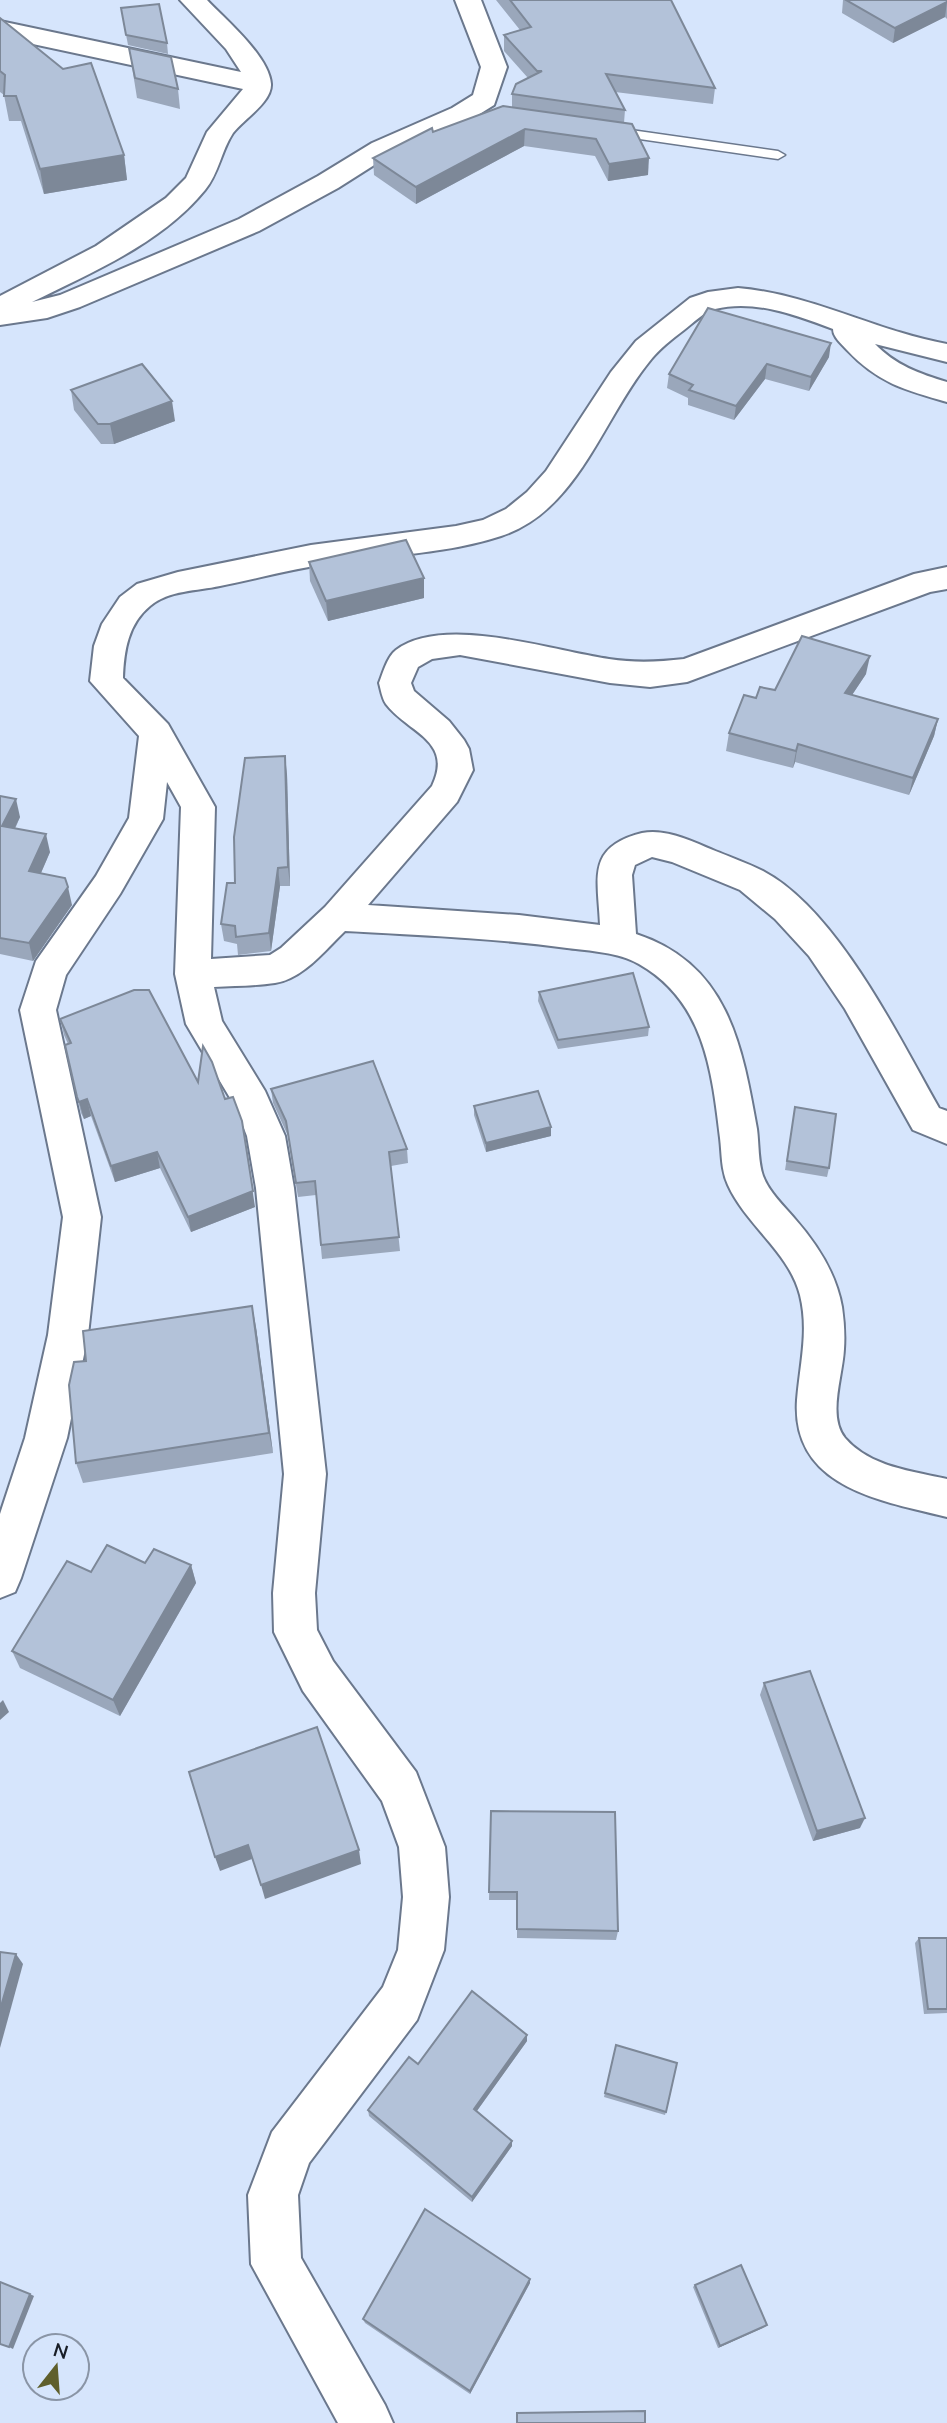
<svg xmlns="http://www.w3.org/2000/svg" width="947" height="2423" font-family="Mulish,sans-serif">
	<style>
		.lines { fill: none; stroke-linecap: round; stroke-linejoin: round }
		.service-casing { stroke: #6b788d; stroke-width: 3 }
		.minor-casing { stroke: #6b788d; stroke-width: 4 }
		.service { fill: #fff; fill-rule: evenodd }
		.minor { fill: #fff; fill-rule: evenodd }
		.wall { fill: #9aa7bb }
		.shaded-wall { fill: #7d8898 }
		.building { fill: #b3c2d9; stroke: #7d8898; stroke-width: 2 }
	</style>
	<rect width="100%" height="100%" fill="#d6e5fc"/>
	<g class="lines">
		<defs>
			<path id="service" d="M610,127L778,151L785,155L778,159L605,134L603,131L605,128Z"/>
			<g id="minor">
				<path d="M180,0H207C225,19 269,56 271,84C272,102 244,119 233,133C221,151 219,173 205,190C162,243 91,273 32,302L60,295L239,219L318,176L372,143L452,108L473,95L481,67L455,0H481L507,67L494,105L470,120L390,155L338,188L259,231L80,307L47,318L0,325V296L96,246L166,198L186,178L207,132L243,89L0,37V21L241,72L226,49Z"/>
				<path d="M738,288C811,294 875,331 947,344V362L875,344C895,365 920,374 947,382V402C905,390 878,383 847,350C841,343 833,337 833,329C796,315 754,299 715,309C704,312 693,323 684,330C672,339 659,349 649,362C603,418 578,511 501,536C449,553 394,555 340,562C299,567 260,578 220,586C197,591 169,590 150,606C128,624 124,651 123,678L168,724L215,807L211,959L270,955L281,948L325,907L432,786C454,740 408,733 386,704C382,698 381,690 379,683C383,673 387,657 396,650C444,614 552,651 609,659C635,663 658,662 684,659L914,574L947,567V589L930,592L687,682L650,687L610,683L460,655L432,659L418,667L411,683L414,691L449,721L464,740L469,749L473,770L457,802L368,905L519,915L600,925C598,878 586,847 642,833C665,828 692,841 713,850C730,857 747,863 763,871C837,910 898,1036 939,1108L947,1111V1144L913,1130L845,1009L809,956L775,919L740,890L672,862L652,857L635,865L632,875L636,934C728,964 742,1045 757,1129C759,1144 758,1162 763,1176C769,1192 784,1206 795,1219C817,1244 836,1273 842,1307C844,1321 845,1335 844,1349C843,1375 827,1416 845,1438C870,1467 912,1471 947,1479V1517C882,1501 791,1488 797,1400C800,1363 809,1331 800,1295C789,1252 746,1225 728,1185C721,1170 722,1154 720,1138C712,1070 704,1001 639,964C618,952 590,951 567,948C493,938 419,935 345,931C325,950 303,979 275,983C255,986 234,986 214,987L222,1021L265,1091L285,1136L294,1188L326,1474L315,1593L317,1630L333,1661L416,1772L445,1847L449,1897L444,1950L417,2020L309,2163L298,2195L301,2258L385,2405L393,2423H338L251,2264L248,2195L272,2132L383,1987L398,1950L403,1897L399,1847L382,1801L303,1691L274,1632L273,1593L284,1474L256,1188L247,1136L236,1108L186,1024L175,974L181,807L167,782L163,819L120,894L66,975L56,1010L101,1217L88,1335L67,1438L21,1578L15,1592L0,1598V1514L25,1438L48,1335L63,1217L20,1010L36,961L96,876L129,818L139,736L90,681L94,646L102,624L120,597L137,584L178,572L311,545L456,526L483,520L506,509L527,492L546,471L611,372L636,341L690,298L708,292Z"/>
			</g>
		</defs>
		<use href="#service" class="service-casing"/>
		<use href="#minor" class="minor-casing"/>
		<use href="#service" class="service"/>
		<use href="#minor" class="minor"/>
	</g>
	<g class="wall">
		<path d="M496,0H671L715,88L713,104L615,92L625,110L624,123L648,175L608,181L595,156L524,146L416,204L374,175L373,158L433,132L512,107V94L528,78L504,51V35L520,30Z"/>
		<path d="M843,0H947V19L945,17L893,43L842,13Z"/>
		<path d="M0,18L124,155L127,180L44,194L21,121H9L4,95L0,92Z"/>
		<path d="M123,19L167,43L168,54L128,45Z"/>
		<path d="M129,48L178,89L180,109L137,98Z"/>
		<path d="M829,357L809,391L765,379L734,420L688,405V398L667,388L669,374Z"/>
		<path d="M71,390L175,421L114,444H101L74,410Z"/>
		<path d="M309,562L424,598L328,621L310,581Z"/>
		<path d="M866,674L852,695L938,719L934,736L909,795L795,762L793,768L726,751L729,733L756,698L775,690Z"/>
		<path d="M287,774L290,886H280L271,951L238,955L237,944L224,941L221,924L235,883Z"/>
		<path d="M0,796L20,817L15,829L50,852L41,873L72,905L33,961L0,954Z"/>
		<path d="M539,992L649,1027L648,1036L558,1049L538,1001Z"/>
		<path d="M60,1019L255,1207L191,1232L160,1168L115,1182L91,1116L84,1119L81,1113L77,1097L68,1044L64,1035Z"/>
		<path d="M271,1089L407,1149L408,1163L391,1166L400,1251L322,1259L316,1195L298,1197L288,1136L273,1103Z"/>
		<path d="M474,1106L551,1136L486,1152L474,1115Z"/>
		<path d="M795,1107L829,1168L827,1177L785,1170Z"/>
		<path d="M256,1327L273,1453L83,1483L76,1463L86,1361Z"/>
		<path d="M145,1563L191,1565L196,1583L120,1716L20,1668L12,1651L91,1572Z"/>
		<path d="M764,1683L860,1828L813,1841L760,1695Z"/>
		<path d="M491,1811L618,1931L616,1940L517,1938V1900H489Z"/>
		<path d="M919,1938H947V2013L924,2014L915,1943Z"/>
		<path d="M527,2041L476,2112L512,2146L472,2202L369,2116L368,2110L418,2064Z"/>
		<path d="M616,2045L666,2112L665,2115L604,2097Z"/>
		<path d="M530,2279V2283L470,2394L365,2323L363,2319Z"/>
		<path d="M695,2285L767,2325L718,2348L693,2287Z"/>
	</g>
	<g class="shaded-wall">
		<path d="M947,2L945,17L893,43L895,28Z"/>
		<path d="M525,129L524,146L416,204V187Z"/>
		<path d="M124,155L127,180L44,194L40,169Z"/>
		<path d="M649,158L648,175L608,181L609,164Z"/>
		<path d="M831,343L829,357L809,391L811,377Z"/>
		<path d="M767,364L765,379L734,420L736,406Z"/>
		<path d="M172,401L175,421L114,444L110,424Z"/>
		<path d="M424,578V598L328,621L326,601Z"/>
		<path d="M870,656L866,674L842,710L845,693Z"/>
		<path d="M938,719L934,736L909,795L913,778Z"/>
		<path d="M798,744L795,762L793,768L796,751Z"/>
		<path d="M285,756L287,774L290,886L288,867Z"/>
		<path d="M16,799L20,817L7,844L2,826Z"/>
		<path d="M46,834L50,852L34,889L29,871Z"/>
		<path d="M278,868L280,886L271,951L269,933Z"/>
		<path d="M68,887L72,905L33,961L29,943Z"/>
		<path d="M87,1099L91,1116L84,1119L79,1102Z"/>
		<path d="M242,1121L255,1207L191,1232L188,1217Z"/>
		<path d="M551,1127V1136L486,1152V1143Z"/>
		<path d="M157,1152L160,1168L115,1182L111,1166Z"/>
		<path d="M252,1306L256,1327L273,1453L269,1433Z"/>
		<path d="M191,1565L196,1583L120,1716L113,1700Z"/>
		<path d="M3,1700L9,1712L0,1720V1703Z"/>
		<path d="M865,1818L860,1828L813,1841L817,1831Z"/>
		<path d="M248,1845L252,1859L220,1871L215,1857Z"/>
		<path d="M359,1850L361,1864L265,1899L261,1885Z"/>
		<path d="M16,1954L23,1964L0,2048V2010Z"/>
		<path d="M527,2035V2041L474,2115V2109Z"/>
		<path d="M512,2141V2146L472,2202V2197Z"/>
		<path d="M530,2279V2283L470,2394V2391Z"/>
		<path d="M30,2294L34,2296L13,2349L9,2347Z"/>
		<path d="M767,2325L765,2327L718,2348L720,2346Z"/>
	</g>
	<g class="building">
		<path d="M510,0H671L715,88L606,74L625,110L512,94L516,84L542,71H537L504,35L531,27Z"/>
		<path d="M846,0H947V2L895,28Z"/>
		<path d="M159,4L167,43L126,35L121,8Z"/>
		<path d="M0,18L63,69L91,63L124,155L40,169L16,96H4L5,75L0,71Z"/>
		<path d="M129,48L171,57L178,89L135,78Z"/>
		<path d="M503,106L632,124L649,158L609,164L596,139L525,129L416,187L373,158L432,128L433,132Z"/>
		<path d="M708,308L831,343L811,377L767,364L736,406L689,390L693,385L669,374Z"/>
		<path d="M142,364L172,401L110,424H98L71,390Z"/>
		<path d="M406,540L424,578L326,601L309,562Z"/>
		<path d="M802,636L870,656L845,693L938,719L913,778L798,744L796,751L729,733L744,695L756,698L760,687L775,690Z"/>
		<path d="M285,756L288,867L278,868L269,933L236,937L235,926L221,924L227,883H235L234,837L245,758Z"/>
		<path d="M0,796L16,799L2,826L46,834L29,871L65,878L68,887L29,943L0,938Z"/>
		<path d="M633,973L649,1027L558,1040L539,992Z"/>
		<path d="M134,990H149L198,1082L203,1046L212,1062L225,1099L233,1097L242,1121L253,1191L188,1217L157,1152L111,1166L87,1099L79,1102L77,1097L65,1045L71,1043L60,1019Z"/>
		<path d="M373,1061L407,1149L389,1152L399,1237L321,1245L315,1181L296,1183L286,1121L271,1089Z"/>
		<path d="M538,1091L551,1127L486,1143L474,1106Z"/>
		<path d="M795,1107L836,1114L829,1168L787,1161Z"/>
		<path d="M252,1306L269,1433L76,1463L69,1385L74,1362L86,1361L83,1331Z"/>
		<path d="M107,1545L145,1563L154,1549L191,1565L113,1700L12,1651L67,1561L91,1572Z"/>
		<path d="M810,1671L865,1818L817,1831L764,1683Z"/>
		<path d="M317,1727L359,1850L261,1885L248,1845L215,1857L189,1772Z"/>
		<path d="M491,1811L615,1812L618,1931L517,1929V1892H489Z"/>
		<path d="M919,1938H947V2009H928Z"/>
		<path d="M0,1952L16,1954L0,2010Z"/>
		<path d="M472,1991L527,2035L474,2109L512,2141L472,2197L368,2110L409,2057L418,2064Z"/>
		<path d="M616,2045L677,2063L666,2112L605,2093Z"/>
		<path d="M425,2209L530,2279L470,2391L363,2319Z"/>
		<path d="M741,2265L767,2325L720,2346L695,2285Z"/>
		<path d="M0,2282L30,2294L9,2347L0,2344Z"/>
		<path d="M645,2411V2423H517V2413Z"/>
	</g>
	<g transform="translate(56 2367) rotate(17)"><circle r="33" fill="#d6e5fc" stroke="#8a95a6" stroke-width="2"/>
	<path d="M0-5L12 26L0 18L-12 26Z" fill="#5f5f2c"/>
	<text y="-10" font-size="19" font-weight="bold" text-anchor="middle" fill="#181d26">N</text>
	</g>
</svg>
